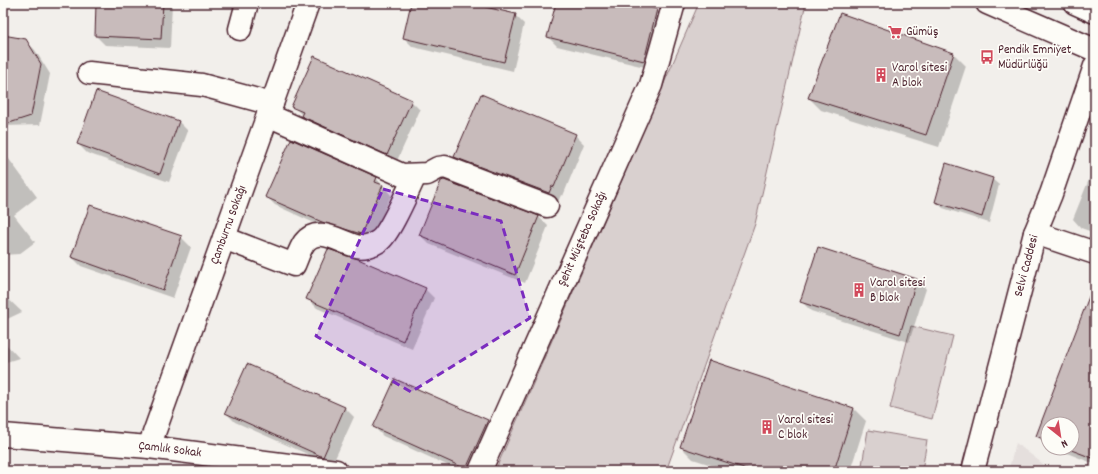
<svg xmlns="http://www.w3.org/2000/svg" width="1098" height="474" font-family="Dekko,sans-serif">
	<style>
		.built { fill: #e5dfdd }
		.green { fill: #d9d0cf; stroke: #92787d }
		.shadow { fill: #0003 }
		.building { fill: #c8bbbb; stroke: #4a1f2b }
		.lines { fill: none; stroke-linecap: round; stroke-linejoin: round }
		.minor-casing { stroke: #4a1f2b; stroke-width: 25 }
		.major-casing { stroke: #4a1f2b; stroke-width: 25 }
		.minor { stroke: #fdfcf7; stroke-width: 22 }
		.major { stroke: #fdfcf7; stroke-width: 22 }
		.marked { fill: #7b2cbf; fill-opacity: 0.2; stroke: #7b2cbf; stroke-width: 3; stroke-dasharray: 8 5; stroke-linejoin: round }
		.labels { text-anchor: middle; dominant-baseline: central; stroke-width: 3.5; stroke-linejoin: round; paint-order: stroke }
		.poi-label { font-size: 13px; fill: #4a1f2b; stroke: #fdfcf7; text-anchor: start }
		.street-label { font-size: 13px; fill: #4a1f2b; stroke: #fdfcf7 }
	</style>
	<rect width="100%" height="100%" fill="#f2efeb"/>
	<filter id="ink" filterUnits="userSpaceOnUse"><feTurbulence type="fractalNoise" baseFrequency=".025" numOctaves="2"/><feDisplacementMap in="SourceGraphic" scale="8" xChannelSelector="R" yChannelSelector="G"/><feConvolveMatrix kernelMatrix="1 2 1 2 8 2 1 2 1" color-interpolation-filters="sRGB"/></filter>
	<g filter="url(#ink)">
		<path class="built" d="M1016,443L1052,471H1008Z"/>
		<g class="green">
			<path d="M699,3H806L755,224L666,471H495Z"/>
			<path d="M911,326L953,336L932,419L890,408Z"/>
			<path d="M868,430L927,440L922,471H861Z"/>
		</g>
		<g class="shadow">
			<path d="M97,3H172L170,48L105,45L96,36Z"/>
			<path d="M412,3H497L496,10L515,15L524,24L513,71L413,47L404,38Z"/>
			<path d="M557,3H642V6L656,10L666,19L653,69L557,46L548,37Z"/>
			<path d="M3,36L25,40L35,50L50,74L40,125L3,126Z"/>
			<path d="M954,54L966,66L939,147L821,110L809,98Z"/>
			<path d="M96,92L179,122L188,131L169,182L87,153L78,144Z"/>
			<path d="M411,101L420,110L396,163L312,125L293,106Z"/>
			<path d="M575,135L584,144L563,196L561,195L558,202L464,166L455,157Z"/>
			<path d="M3,151L37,197L14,215L35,242L19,254L3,255Z"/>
			<path d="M1094,167H1095V233L1081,228L1073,219Z"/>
			<path d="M376,178L391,195L370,243L332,231L275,205L266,196Z"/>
			<path d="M992,179L999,185L989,223L943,208L936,202Z"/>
			<path d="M444,181L539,217L548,226L525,283L429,244L420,235Z"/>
			<path d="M181,237L191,247L173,298L81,266L72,257Z"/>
			<path d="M819,249L917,279L926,289L909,342L811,311L802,302Z"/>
			<path d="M425,289L434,298L412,349L317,308L308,299Z"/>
			<path d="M3,294L22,312L3,321Z"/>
			<path d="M1095,297V464L1054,448H1072V424H1048V446L1037,436Z"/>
			<path d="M3,341L19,358L3,363Z"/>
			<path d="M710,362L854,409L866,421L850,471H730L693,459L681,447Z"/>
			<path d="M247,365L345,408L354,417L332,465L235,422L226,413Z"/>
			<path d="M487,421L496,430L478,471H460L383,436L374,427Z"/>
		</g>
		<g class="building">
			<path d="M96,3H163L161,39L95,36Z"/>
			<path d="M411,3H486L485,7L516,14L504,62L403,38Z"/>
			<path d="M556,3H634L657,9L644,61L547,37Z"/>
			<path d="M840,13L954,53L926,135L808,98Z"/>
			<path d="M3,35L26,39L41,64L31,116L3,125Z"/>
			<path d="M314,56L412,100L387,155L301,116L303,112L291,107Z"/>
			<path d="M96,91L179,121L160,174L77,144Z"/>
			<path d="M481,94L576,134L554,187L552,186L549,193L454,157Z"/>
			<path d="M291,139L377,177L375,182L383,185L361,234L322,222L265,197Z"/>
			<path d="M946,163L993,178L982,217L935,202Z"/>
			<path d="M444,180L539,216L515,275L419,235L441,181Z"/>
			<path d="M90,205L182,236L163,290L71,257Z"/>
			<path d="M818,247L917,279L900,334L800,302Z"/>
			<path d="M328,249L358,259L426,288L403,341L306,299Z"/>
			<path d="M1093,286L1095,287V459L1066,448H1072V424H1048V441L1036,436Z"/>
			<path d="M709,360L854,408L834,471H753L680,447Z"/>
			<path d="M247,364L345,407L323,457L225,413Z"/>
			<path d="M395,379L488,420L466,469L373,427Z"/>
		</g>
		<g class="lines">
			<defs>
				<g id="minor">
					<path d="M240,29L247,3"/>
					<path d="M89,73L202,85L272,104"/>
					<path d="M268,115L402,175L427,174L438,168L445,167L547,206"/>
					<path d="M1035,233L1095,253"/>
					<path d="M224,238L294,265C297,258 300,249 304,243C318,224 341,243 356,246C363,248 373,245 379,241C390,233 408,190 415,176"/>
					<path d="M3,435L149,447L336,471"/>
					<path d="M149,447L308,3"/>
					<path d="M480,471L651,85L674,3"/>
					<path d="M973,471L1035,233L1051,194L1095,66"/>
				</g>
				<g id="major">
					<path d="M987,3L1095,50"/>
					<path d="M1075,3L1095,12"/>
				</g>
			</defs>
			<use href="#minor" class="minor-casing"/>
			<use href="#major" class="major-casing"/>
			<use href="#minor" class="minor"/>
			<use href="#major" class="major"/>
		</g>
	</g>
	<path class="marked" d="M383,189L501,221L530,318L411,392L316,336Z"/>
	<defs>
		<symbol id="supermarket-bare" viewBox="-9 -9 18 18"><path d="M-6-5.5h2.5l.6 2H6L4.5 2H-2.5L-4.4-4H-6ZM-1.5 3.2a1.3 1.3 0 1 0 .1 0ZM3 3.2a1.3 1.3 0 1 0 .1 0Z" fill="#d1495b" stroke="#fdfcf7" stroke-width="2.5" paint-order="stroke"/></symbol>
		<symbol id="bus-bare" viewBox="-9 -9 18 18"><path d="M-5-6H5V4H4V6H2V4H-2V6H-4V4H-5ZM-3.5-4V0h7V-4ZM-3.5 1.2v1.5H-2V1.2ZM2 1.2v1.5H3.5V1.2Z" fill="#d1495b" stroke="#fdfcf7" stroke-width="2.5" paint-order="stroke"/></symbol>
		<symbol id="building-bare" viewBox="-9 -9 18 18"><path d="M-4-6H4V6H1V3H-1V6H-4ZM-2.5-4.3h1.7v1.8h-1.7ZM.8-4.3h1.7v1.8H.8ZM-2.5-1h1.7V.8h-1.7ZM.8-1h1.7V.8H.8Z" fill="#d1495b" stroke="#fdfcf7" stroke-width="2.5" paint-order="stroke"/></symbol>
	</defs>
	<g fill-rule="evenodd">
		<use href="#supermarket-bare" x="885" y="22" width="20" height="20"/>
		<use href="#bus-bare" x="977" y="47" width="20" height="20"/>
		<use href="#building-bare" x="871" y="65" width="20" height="20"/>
		<use href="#building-bare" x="849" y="280" width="20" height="20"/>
		<use href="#building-bare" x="757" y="417" width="20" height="20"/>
	</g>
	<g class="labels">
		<g class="poi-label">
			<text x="906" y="32">Gümüş</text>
			<text x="998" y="50">Pendik Emniyet<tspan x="998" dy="15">Müdürlüğü</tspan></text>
			<text x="892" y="68">Varol sitesi<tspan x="892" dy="15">A blok</tspan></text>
			<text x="870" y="283">Varol sitesi<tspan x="870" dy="15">B blok</tspan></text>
			<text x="778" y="420">Varol sitesi<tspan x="778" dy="15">C blok</tspan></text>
		</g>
		<g class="street-label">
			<text transform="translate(229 225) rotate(-70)">Çamburnu Sokağı</text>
			<text transform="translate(583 239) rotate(-66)">Şehit Müşteba Sokağı</text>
			<text transform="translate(1027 266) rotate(-75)">Selvi Caddesi</text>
			<text transform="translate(170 450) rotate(7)">Çamlık Sokak</text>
		</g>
	</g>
	<rect width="1098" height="474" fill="none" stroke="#fdfcf7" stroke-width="16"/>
	<rect x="8" y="8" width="1082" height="458" fill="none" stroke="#4a1f2b" stroke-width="1.5" filter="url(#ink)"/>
	<g transform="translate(1060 436) rotate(150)"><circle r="19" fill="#fdfcf7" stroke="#b5a4a5"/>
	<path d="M0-3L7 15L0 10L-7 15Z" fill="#d1495b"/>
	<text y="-6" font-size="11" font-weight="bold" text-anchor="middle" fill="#4a1f2b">N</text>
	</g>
</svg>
